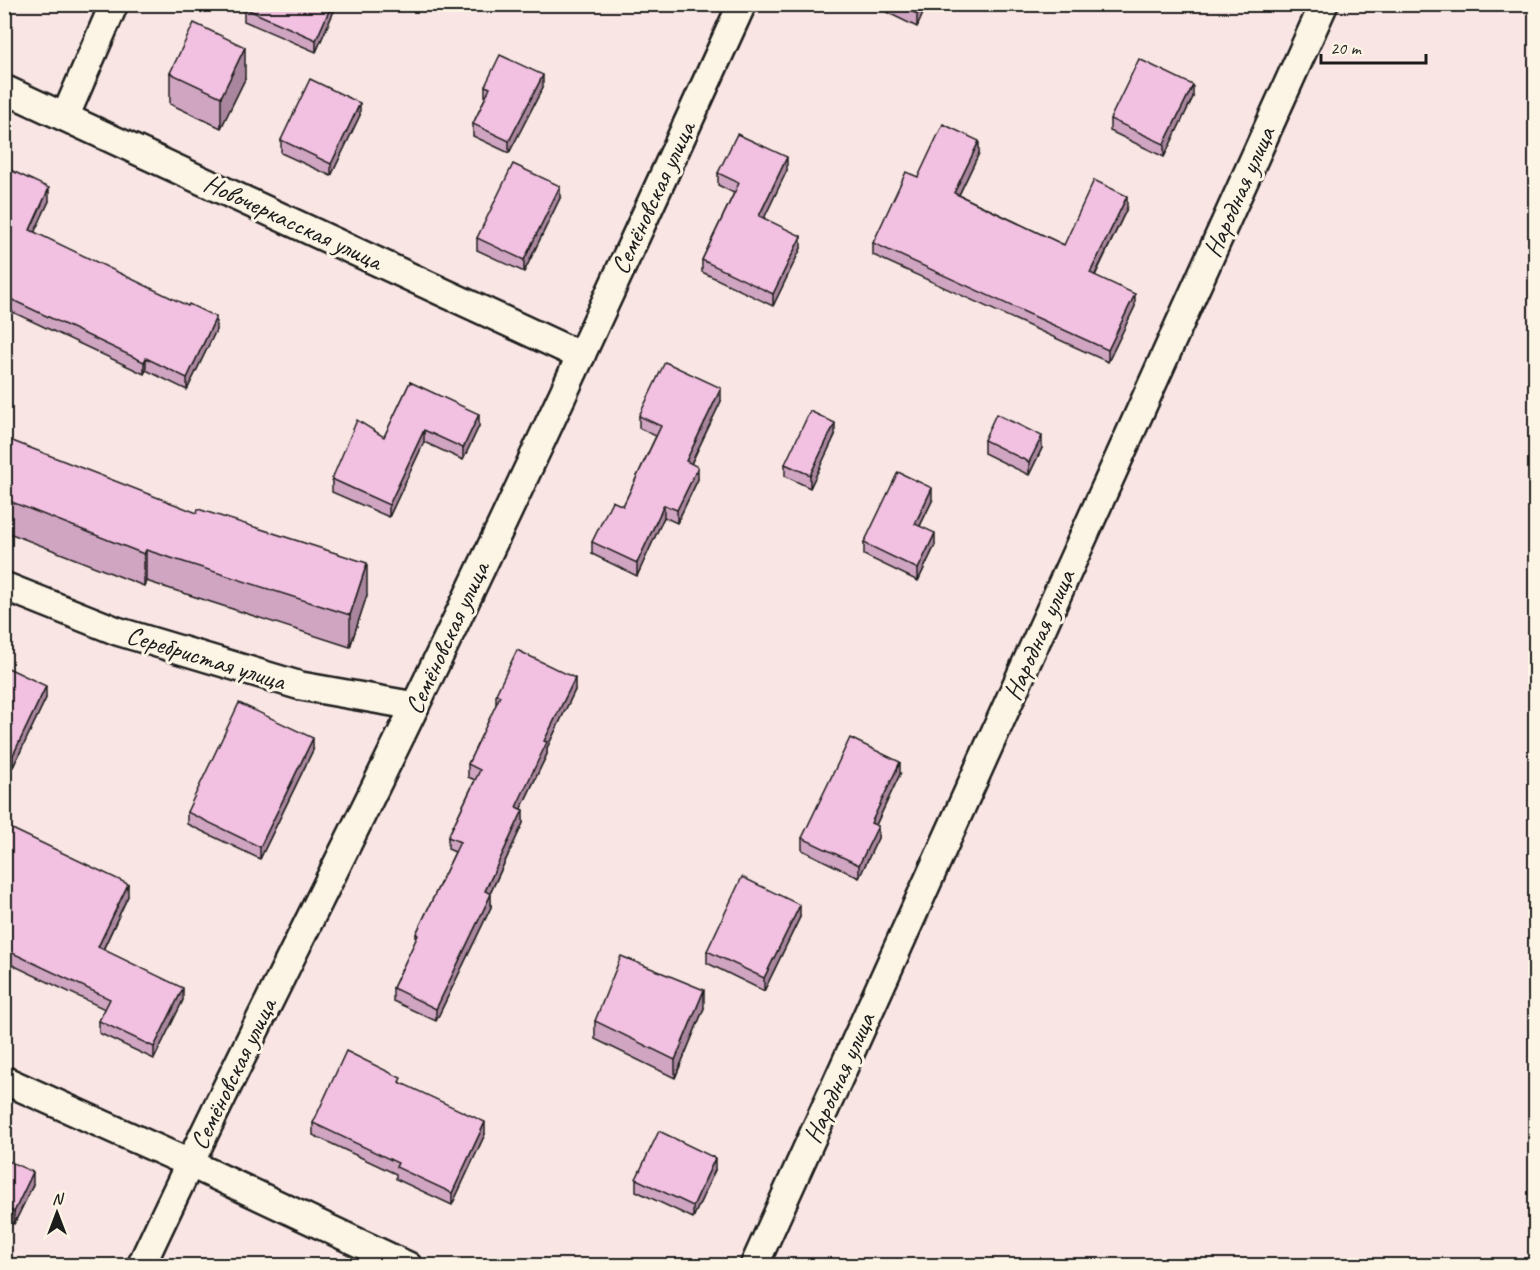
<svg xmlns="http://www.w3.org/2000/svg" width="1540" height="1270" font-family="Caveat,sans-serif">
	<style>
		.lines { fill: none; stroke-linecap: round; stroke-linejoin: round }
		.street-casing { stroke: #1c1c1c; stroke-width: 32 }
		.street { stroke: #fcf5e5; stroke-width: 27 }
		.wall { fill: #d0a5c1; stroke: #1c1c1c; stroke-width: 1.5 }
		.shaded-wall { fill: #a9869d; stroke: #1c1c1c; stroke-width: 1.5 }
		.building { fill: #f2c0e0; stroke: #1c1c1c; stroke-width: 1.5 }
		.labels { text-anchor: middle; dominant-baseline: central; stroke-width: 6; stroke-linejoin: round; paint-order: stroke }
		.street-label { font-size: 26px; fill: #1c1c1c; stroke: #fcf5e5 }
	</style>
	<rect width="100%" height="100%" fill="#f9e5e4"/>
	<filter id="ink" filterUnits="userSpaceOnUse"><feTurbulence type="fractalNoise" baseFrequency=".0167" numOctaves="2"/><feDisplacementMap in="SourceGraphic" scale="12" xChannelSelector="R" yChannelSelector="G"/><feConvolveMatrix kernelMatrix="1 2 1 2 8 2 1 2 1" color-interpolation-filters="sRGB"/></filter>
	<g filter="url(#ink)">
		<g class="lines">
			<defs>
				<g id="street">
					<path d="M4,89L581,356"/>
					<path d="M65,117L114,4"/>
					<path d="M4,586L117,631L301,686L415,706"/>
					<path d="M4,1080L189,1163L408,1266"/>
					<path d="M141,1266C229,1077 325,892 416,704C528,473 635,239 742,4"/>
					<path d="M754,1266L1324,4"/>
				</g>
			</defs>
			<use href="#street" class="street-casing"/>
			<use href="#street" class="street"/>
		</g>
		<g class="wall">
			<path d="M4,4H14L8,16L4,14Z"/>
			<path d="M246,4H337L316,52L244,21V8Z"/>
			<path d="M870,4H927L917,27Z"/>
			<path d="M170,73L245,79L221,128L170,104Z"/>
			<path d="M485,86L543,87L509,153L473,136V124L485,98Z"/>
			<path d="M1193,97L1164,157L1110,131V119Z"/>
			<path d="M360,115L331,176L281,153V140Z"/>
			<path d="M979,153L959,195L1064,245L1127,208L1095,276L1135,306L1108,362L873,255V243L918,177Z"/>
			<path d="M4,167L49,201L34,232L216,330L187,390L146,370L144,374L4,308Z"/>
			<path d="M787,170L764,218L801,248L773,306L702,272V260L734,193L718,185V173Z"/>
			<path d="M560,198L524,272L477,250V238Z"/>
			<path d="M410,382L479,426L463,460L424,442L389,517L332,492V479L384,437Z"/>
			<path d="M721,401L691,464L698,479L677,523L664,517L637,576L592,554V542L623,506L656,436L639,428V416Z"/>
			<path d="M835,435L810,488L785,476V464Z"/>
			<path d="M984,440L1042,448L1029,475L984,453Z"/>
			<path d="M4,443L367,595L350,647L146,581L144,586L4,531Z"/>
			<path d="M932,501L920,526L935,545L918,581L864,555V543Z"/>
			<path d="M4,666L46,698L13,767L4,763Z"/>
			<path d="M575,690L547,748V754L521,809L523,823L490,894L491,907L436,1021L393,1001V988L416,940V934L455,852L448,849V837L475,780L468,777V764L496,706V694Z"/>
			<path d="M313,750L260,859L187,824V812Z"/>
			<path d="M900,774L876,825L878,838L859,878L802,850V838Z"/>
			<path d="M4,825L128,896L103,950L183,1000L154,1059L99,1033V1021L105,1009L4,961Z"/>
			<path d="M800,917L764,991L707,963V951Z"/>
			<path d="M704,1008L675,1078L595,1039V1021Z"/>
			<path d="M401,1083L485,1134L452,1205L396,1179V1174L313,1135V1123Z"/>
			<path d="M4,1159L33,1185L14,1224L4,1220Z"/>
			<path d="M715,1170L693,1218L636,1191V1179Z"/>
		</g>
		<g class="shaded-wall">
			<path d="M8,4H14L8,16Z"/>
			<path d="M332,4H337L316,52V40Z"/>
			<path d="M922,4H927L917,27V14Z"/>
			<path d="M245,47V79L221,128V97Z"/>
			<path d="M543,75V87L509,153V141Z"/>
			<path d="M1193,85V97L1164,157V144Z"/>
			<path d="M360,103V115L331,176V164Z"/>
			<path d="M979,141V153L954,205V193Z"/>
			<path d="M787,157V170L759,229V216Z"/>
			<path d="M560,186V198L524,272V260Z"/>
			<path d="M49,188V201L30,242V230Z"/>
			<path d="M1127,196V208L1090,285V273Z"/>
			<path d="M801,236V248L773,306V294Z"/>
			<path d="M1135,294V306L1108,362V350Z"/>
			<path d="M216,317V330L187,390V378Z"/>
			<path d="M146,358V370L144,374V362Z"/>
			<path d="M721,388V401L686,474V461Z"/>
			<path d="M479,414V426L463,460V448Z"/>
			<path d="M835,423V435L810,488V475Z"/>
			<path d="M424,430V442L389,517V505Z"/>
			<path d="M1042,436V448L1029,475V462Z"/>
			<path d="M698,467V479L677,523V510Z"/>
			<path d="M932,488V501L915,536V524Z"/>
			<path d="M664,505V517L637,576V563Z"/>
			<path d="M935,533V545L918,581V569Z"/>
			<path d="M146,550V581L144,586V554Z"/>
			<path d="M367,563V595L350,647V615Z"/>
			<path d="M575,678V690L547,748V754L516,819V807L544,741Z"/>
			<path d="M46,686V698L13,767V755Z"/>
			<path d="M313,738V750L260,859V847Z"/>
			<path d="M900,762V774L871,835V823Z"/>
			<path d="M523,810V823L485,904V891Z"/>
			<path d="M878,826V838L859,878V865Z"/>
			<path d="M128,884V896L98,960V947Z"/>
			<path d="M491,894V907L436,1021V1009Z"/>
			<path d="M800,905V917L764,991V978Z"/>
			<path d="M183,988V1000L154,1059V1047Z"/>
			<path d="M704,990V1008L675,1078V1060Z"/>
			<path d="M485,1122V1134L452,1205V1193Z"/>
			<path d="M715,1158V1170L693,1218V1206Z"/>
			<path d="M33,1172V1185L14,1224V1212Z"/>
		</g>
		<g class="building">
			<path d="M246,4H332L316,40L244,8Z"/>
			<path d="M896,4H922L917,14Z"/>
			<path d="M194,23L245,47L221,97L170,73Z"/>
			<path d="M500,55L543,75L509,141L473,124L490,88L485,86Z"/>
			<path d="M1139,59L1193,85L1164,144L1110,119Z"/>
			<path d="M310,79L360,103L331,164L281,140Z"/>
			<path d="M943,124L979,141L954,193L1064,245L1094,180L1127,196L1090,273L1135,294L1108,350L873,243L906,172L918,177Z"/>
			<path d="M737,134L787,157L759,216L801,236L773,294L702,260L739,183L718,173Z"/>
			<path d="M513,164L560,186L524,260L477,238Z"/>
			<path d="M4,167L49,188L30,230L188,306L189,304L216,317L187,378L146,358L144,362L4,296Z"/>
			<path d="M665,362L721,388L686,461L698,467L677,510L664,505L637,563L592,542L612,501L623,506L661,426L639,416Z"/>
			<path d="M410,382L479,414L463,448L424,430L389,505L332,479L357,420L384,437Z"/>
			<path d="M810,411L835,423L810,475L785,464Z"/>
			<path d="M996,414L1042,436L1029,462L984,440Z"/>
			<path d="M10,440L197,513L198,509L367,563L350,615L146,550L144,554L4,499V443L8,445Z"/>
			<path d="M898,472L932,488L915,524L935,533L918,569L864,543Z"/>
			<path d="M517,650L575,678L544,741L547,742L516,807L523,810L485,891L491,894L436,1009L393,988L418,935L416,934L460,842L448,837L480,770L468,764L500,696L496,694Z"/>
			<path d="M4,666L46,686L13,755L4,751Z"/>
			<path d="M239,703L313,738L260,847L187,812Z"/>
			<path d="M850,738L900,762L871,823L878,826L859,865L802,838Z"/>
			<path d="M4,825L128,884L98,947L183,988L154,1047L99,1021L110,999L4,949Z"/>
			<path d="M742,877L800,905L764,978L707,951Z"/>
			<path d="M621,956L704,990L675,1060L595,1021Z"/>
			<path d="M346,1051L401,1078L399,1082L485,1122L452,1193L396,1167L398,1163L313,1123Z"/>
			<path d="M659,1131L715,1158L693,1206L636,1179Z"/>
			<path d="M4,1159L33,1172L14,1212L4,1207Z"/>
		</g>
	</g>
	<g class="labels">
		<g class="street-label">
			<text transform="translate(1239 192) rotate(-66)">Народная улица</text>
			<text transform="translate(653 198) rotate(-65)">Семёновская улица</text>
			<text transform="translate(293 222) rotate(25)">Новочеркасская улица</text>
			<text transform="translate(1039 635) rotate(-66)">Народная улица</text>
			<text transform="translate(447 638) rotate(-65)">Семёновская улица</text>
			<text transform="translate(206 658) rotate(17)">Серебристая улица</text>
			<text transform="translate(233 1074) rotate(-64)">Семёновская улица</text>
			<text transform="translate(839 1078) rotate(-66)">Народная улица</text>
		</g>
	</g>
	<rect width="1540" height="1270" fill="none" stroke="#fcf5e5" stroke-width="24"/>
	<rect x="12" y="12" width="1516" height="1246" fill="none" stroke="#1c1c1c" stroke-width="2" filter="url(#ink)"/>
	<g transform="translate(57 1213)" stroke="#fcf5e5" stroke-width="4.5" paint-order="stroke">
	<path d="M0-4.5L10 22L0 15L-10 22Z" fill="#1c1c1c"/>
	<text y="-9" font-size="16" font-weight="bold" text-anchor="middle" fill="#1c1c1c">N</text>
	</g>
	<path d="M1321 54v9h105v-9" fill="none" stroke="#1c1c1c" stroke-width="3"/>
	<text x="1330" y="54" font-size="18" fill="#1c1c1c" stroke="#fcf5e5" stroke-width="4.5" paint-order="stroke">20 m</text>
</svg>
